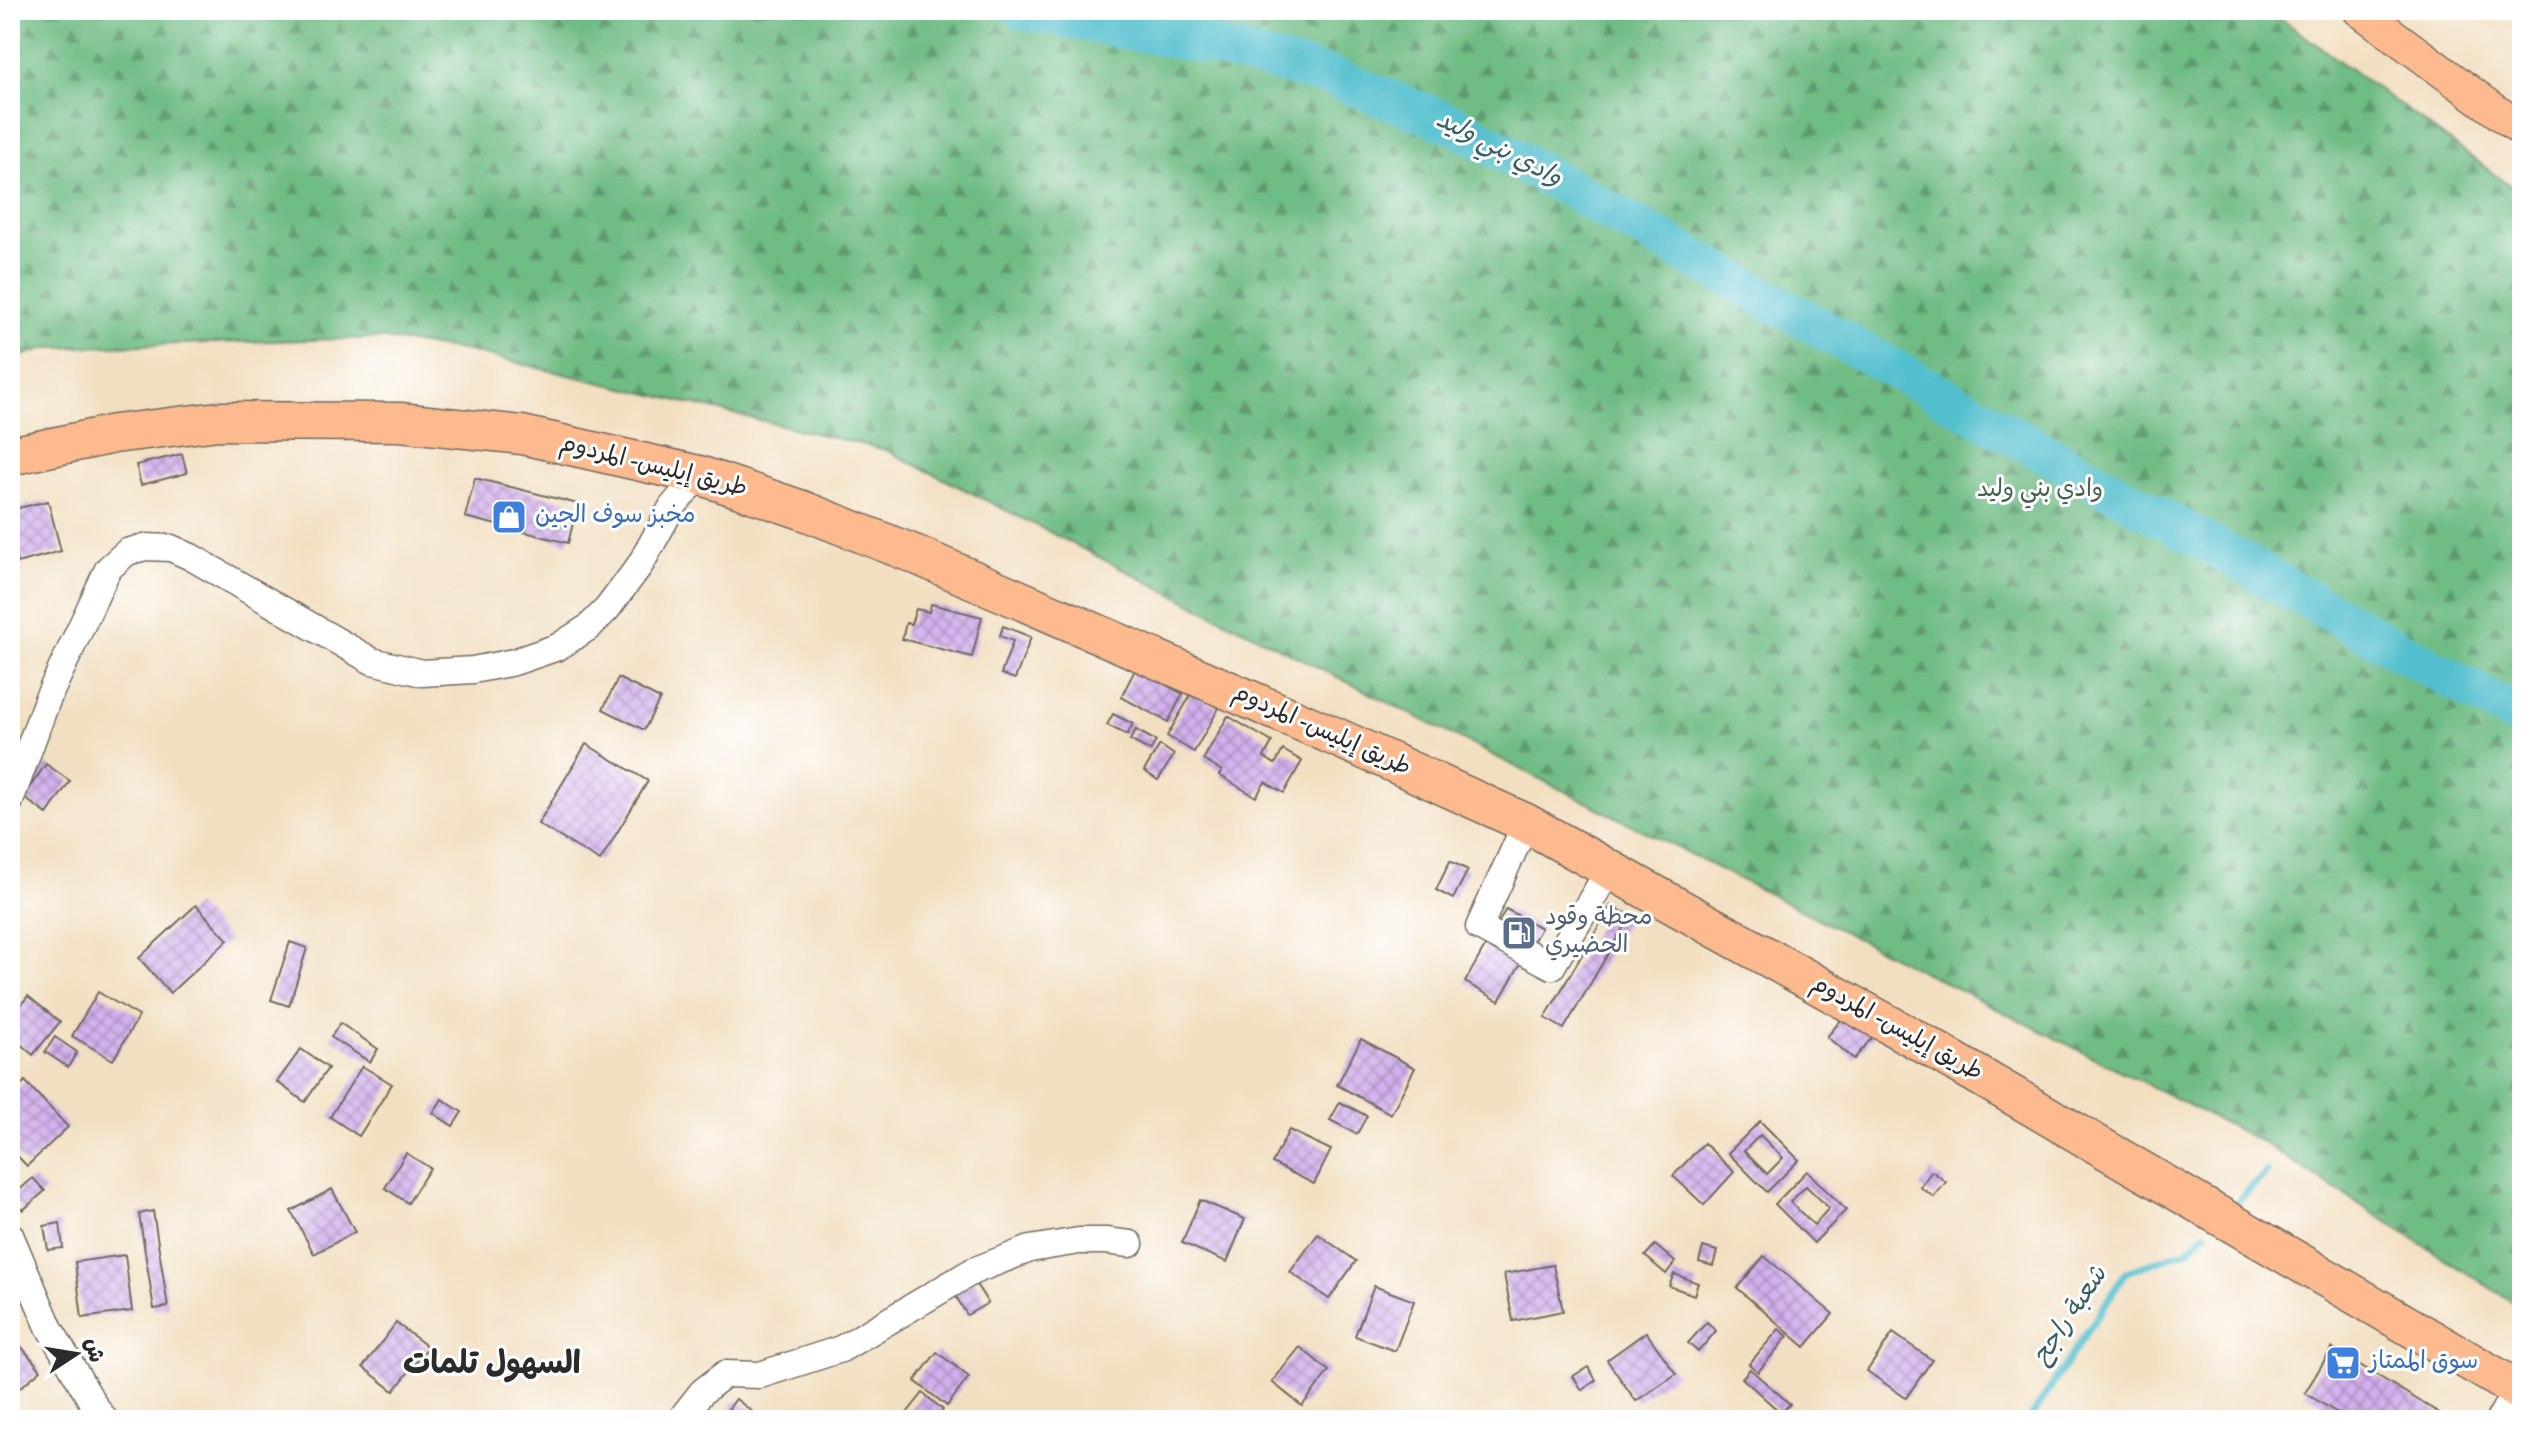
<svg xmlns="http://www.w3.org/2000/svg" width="2532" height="1430" font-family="'Gochi Hand','Playpen Sans Arabic',sans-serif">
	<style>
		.forest { fill: url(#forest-firs); stroke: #4e7458; stroke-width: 2 }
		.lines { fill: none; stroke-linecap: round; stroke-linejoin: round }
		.stream { stroke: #53bfce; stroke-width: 7 }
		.river { stroke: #53bfce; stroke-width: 40 }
		.building { fill: url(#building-cross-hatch); fill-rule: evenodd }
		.minor-casing { stroke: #716a60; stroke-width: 29 }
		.major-casing { stroke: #716a60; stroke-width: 35 }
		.highway-casing { stroke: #716a60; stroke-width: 41 }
		.minor { stroke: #fff; stroke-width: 26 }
		.major { stroke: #fcba8e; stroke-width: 32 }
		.highway { stroke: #fcba8e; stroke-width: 38 }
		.labels { text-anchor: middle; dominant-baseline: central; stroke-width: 6; stroke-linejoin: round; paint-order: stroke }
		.street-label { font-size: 24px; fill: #2b2b2b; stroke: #fff }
		.park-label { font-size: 24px; fill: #48604e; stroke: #fff }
		.shop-label { font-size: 24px; fill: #366cbe; stroke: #fff; text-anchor: start }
		.service-label { font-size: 24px; fill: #4e5e75; stroke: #fff; text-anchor: start }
		.water-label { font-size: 26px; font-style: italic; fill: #395f64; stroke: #fff }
		.district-label { font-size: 32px; font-weight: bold; fill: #2b2b2b; stroke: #fff }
	</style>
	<defs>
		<pattern id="forest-firs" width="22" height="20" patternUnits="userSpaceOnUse" patternTransform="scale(2)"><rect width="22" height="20" fill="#70bc85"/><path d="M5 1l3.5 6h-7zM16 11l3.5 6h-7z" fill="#5c996d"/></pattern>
		<pattern id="building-cross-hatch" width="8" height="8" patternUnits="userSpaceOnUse" patternTransform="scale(2)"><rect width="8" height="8" fill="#d2b0ed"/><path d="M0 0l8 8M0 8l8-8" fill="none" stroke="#ab8fc0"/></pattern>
	</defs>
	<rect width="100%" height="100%" fill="#fff"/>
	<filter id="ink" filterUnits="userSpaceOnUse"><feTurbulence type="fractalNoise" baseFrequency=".0125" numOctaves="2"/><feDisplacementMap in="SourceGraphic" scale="16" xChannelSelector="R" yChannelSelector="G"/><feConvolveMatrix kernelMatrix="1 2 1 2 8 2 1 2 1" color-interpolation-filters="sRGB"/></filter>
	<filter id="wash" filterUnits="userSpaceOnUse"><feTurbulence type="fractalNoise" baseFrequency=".006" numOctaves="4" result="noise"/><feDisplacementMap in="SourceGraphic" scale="32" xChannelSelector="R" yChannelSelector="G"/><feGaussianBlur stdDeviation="1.8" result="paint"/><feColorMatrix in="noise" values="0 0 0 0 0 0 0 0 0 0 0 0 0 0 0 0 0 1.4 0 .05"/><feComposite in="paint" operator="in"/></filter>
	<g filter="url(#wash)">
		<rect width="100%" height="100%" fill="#f2dfc1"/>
		<path class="forest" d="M10,10H2269L2522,194V1308L2260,1141L886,450L463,350L377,338L45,348L10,360Z"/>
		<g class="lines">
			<g class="stream">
				<path d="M2238,1201L2267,1172"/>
				<path d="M2027,1420L2034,1413L2126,1272L2187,1251L2206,1233"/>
			</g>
			<path class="river" d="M1023,10L1209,45L1329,76L1457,126L2522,718"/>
		</g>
		<g id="blocks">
			<g class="building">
				<path d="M182,454L187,473L141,485L136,465Z"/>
				<path d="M475,478L578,504L568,543L465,517Z"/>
				<path d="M48,501L61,551L17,563L10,535V510Z"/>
				<path d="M931,604L982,617L972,657L902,639L906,623L911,624L916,609L929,612Z"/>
				<path d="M1003,626L1031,637L1015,679L1001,674L1013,641L1000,636Z"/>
				<path d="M1136,668L1183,694L1168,722L1121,697Z"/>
				<path d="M618,678L660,699L644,730L603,709Z"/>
				<path d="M1192,693L1219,708L1194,752L1167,736Z"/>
				<path d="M1113,714L1133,724L1127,735L1107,725Z"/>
				<path d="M1228,716L1272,742L1264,757L1275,764L1283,750L1302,761L1284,793L1265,782L1256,797L1219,775L1222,771L1203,760Z"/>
				<path d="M1136,730L1156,741L1150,751L1130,740Z"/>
				<path d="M586,744L648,781L600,861L538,824Z"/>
				<path d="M1160,745L1174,755L1158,780L1144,771Z"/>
				<path d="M46,764L70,781L47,814L23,797Z"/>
				<path d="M1450,861L1468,870L1453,899L1436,890Z"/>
				<path d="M196,905L228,940L170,993L139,958Z"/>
				<path d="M1611,905L1630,916L1564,1029L1545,1018Z"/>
				<path d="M1506,909L1541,928L1499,1001L1465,982Z"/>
				<path d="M290,942L307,948L289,1006L271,1000Z"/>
				<path d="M98,992L139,1016L113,1060L72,1036Z"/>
				<path d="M28,996L60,1022L33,1055L10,1035V1018Z"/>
				<path d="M1848,1011L1875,1034L1854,1059L1827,1037Z"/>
				<path d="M340,1023L378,1049L370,1062L331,1037Z"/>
				<path d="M55,1037L77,1052L68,1067L45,1052Z"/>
				<path d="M1361,1039L1415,1068L1391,1114L1337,1085Z"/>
				<path d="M301,1049L328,1068L305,1102L277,1082Z"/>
				<path d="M362,1066L392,1084L359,1136L330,1117Z"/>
				<path d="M25,1081L68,1127L27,1166L10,1148V1122L17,1115L10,1107V1096Z"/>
				<path d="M442,1099L462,1112L453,1126L433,1113Z"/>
				<path d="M1340,1102L1367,1116L1357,1134L1330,1120Z"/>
				<path d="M1760,1121L1799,1160L1767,1192L1728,1153ZM1760,1135L1783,1158L1767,1174L1744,1151Z"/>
				<path d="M1289,1130L1331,1150L1314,1184L1272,1163Z"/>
				<path d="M1704,1143L1734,1172L1704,1205L1673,1176Z"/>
				<path d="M406,1153L430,1168L408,1203L385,1188Z"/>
				<path d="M1807,1171L1846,1210L1814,1243L1775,1204ZM1806,1186L1829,1208L1814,1225L1790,1202Z"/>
				<path d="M1932,1171L1946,1182L1934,1197L1920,1187Z"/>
				<path d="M33,1178L45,1191L23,1210L11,1197Z"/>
				<path d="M332,1189L355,1232L314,1254L291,1211Z"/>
				<path d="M1200,1200L1245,1219L1227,1262L1182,1243Z"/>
				<path d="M153,1211L168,1307L154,1309L139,1214Z"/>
				<path d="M60,1223L63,1248L48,1250L44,1226Z"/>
				<path d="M1318,1234L1356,1261L1329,1299L1290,1272Z"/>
				<path d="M1655,1245L1675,1262L1666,1274L1645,1256Z"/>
				<path d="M1703,1247L1717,1251L1713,1266L1699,1262Z"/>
				<path d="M125,1255L132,1311L82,1318L75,1262Z"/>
				<path d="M1764,1256L1833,1314L1805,1347L1737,1288Z"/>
				<path d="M1553,1265L1563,1311L1513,1321L1504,1274Z"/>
				<path d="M1674,1274L1698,1283L1694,1295L1669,1286Z"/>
				<path d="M974,1281L988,1303L967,1315L954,1293Z"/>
				<path d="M1374,1286L1414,1301L1395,1351L1355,1336Z"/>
				<path d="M1707,1322L1716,1331L1698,1352L1688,1343Z"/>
				<path d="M396,1323L428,1347L394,1391L363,1367Z"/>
				<path d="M1779,1329L1788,1336L1758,1372L1749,1364Z"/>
				<path d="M1646,1332L1676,1374L1636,1401L1607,1360Z"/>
				<path d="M10,1333L41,1370L14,1393L10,1389Z"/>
				<path d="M1893,1333L1932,1360L1906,1398L1867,1371Z"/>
				<path d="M1300,1347L1329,1371L1302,1406L1272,1382Z"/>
				<path d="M2332,1348L2441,1414L2437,1420H2349L2305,1393Z"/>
				<path d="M937,1352L969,1377L947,1406L915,1381Z"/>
				<path d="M1588,1367L1596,1380L1582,1390L1573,1376Z"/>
				<path d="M1750,1369L1790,1404L1781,1413L1742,1378Z"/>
				<path d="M923,1393L943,1410L936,1420H916L907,1413Z"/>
				<path d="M736,1399L763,1420H720Z"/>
			</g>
		</g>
	</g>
	<g filter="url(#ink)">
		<use href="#blocks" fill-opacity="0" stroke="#716a60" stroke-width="2"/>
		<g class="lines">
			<defs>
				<g id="minor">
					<path d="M10,801L47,700L108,569L127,552L145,547L171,548L191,557L372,661L422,673L473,670L514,662L558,647L589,627L607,609L640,565L672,507L699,475"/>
					<path d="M1526,823L1479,927L1552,966L1609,870"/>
					<path d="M10,1235L49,1327L95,1407L105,1420"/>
					<path d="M680,1420L702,1392L725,1374L760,1375L841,1349L973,1271L1030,1249L1079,1241H1106L1130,1244"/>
					<path d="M2499,1420L2517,1388"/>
				</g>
				<path id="major" d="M2359,10L2522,130"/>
				<path id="highway" d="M10,456L114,434L219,421L400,422L522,435L699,475L802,510L914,554L1336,737L1526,823L1933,1049L2522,1392"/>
			</defs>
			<use href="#minor" class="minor-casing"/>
			<use href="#major" class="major-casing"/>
			<use href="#highway" class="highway-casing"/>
			<use href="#minor" class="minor"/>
			<use href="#major" class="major"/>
			<use href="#highway" class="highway"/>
		</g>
	</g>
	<defs>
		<symbol id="shop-square" viewBox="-11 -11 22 22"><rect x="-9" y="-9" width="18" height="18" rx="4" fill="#3f7fe0" stroke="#fff"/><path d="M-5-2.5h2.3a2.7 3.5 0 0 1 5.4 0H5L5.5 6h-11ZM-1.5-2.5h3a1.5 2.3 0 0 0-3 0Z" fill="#fff"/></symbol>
		<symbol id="fuel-square" viewBox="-11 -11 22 22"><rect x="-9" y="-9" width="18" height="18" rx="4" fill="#5c6f8a" stroke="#fff"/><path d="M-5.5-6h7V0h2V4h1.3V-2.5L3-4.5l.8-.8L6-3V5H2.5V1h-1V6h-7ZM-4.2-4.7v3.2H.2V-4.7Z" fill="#fff"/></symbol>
		<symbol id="supermarket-square" viewBox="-11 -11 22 22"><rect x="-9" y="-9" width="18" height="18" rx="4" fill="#3f7fe0" stroke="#fff"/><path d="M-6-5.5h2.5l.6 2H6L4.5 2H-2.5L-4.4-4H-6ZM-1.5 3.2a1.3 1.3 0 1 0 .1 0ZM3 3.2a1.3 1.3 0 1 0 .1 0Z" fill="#fff"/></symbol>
	</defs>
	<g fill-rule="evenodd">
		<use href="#shop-square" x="489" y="497" width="40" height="40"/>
		<use href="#fuel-square" x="1499" y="913" width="40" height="40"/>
		<use href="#supermarket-square" x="2323" y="1343" width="40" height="40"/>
	</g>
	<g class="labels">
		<g class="street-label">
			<text transform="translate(653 468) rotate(14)">طريق إيليس- المردوم</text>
			<text transform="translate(1321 732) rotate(24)">طريق إيليس- المردوم</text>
			<text transform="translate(1896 1030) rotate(29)">طريق إيليس- المردوم</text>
		</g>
		<g class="park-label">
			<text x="2040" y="491">وادي بني وليد</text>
		</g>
		<g class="shop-label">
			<text x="535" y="517">مخبز سوف الجين</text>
			<text x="2369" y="1363">سوق الممتاز</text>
		</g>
		<g class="service-label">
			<text x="1545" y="919">محطة وقود<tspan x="1545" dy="28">الحضيري</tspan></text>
		</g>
		<g class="water-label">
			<text transform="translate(1498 151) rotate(27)">وادي بني وليد</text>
			<text transform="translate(2072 1317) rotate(-56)">شعبة راجح</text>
		</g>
		<g class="district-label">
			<text x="492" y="1367">السهول تلمات</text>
		</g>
	</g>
	<rect width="2532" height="1430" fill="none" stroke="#fff" stroke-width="40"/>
	<g transform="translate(76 1354) rotate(78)" stroke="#ffffff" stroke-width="6" paint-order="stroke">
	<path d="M0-6L14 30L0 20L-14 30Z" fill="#2b2b2b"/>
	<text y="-12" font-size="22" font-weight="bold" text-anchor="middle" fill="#2b2b2b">ش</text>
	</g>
</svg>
